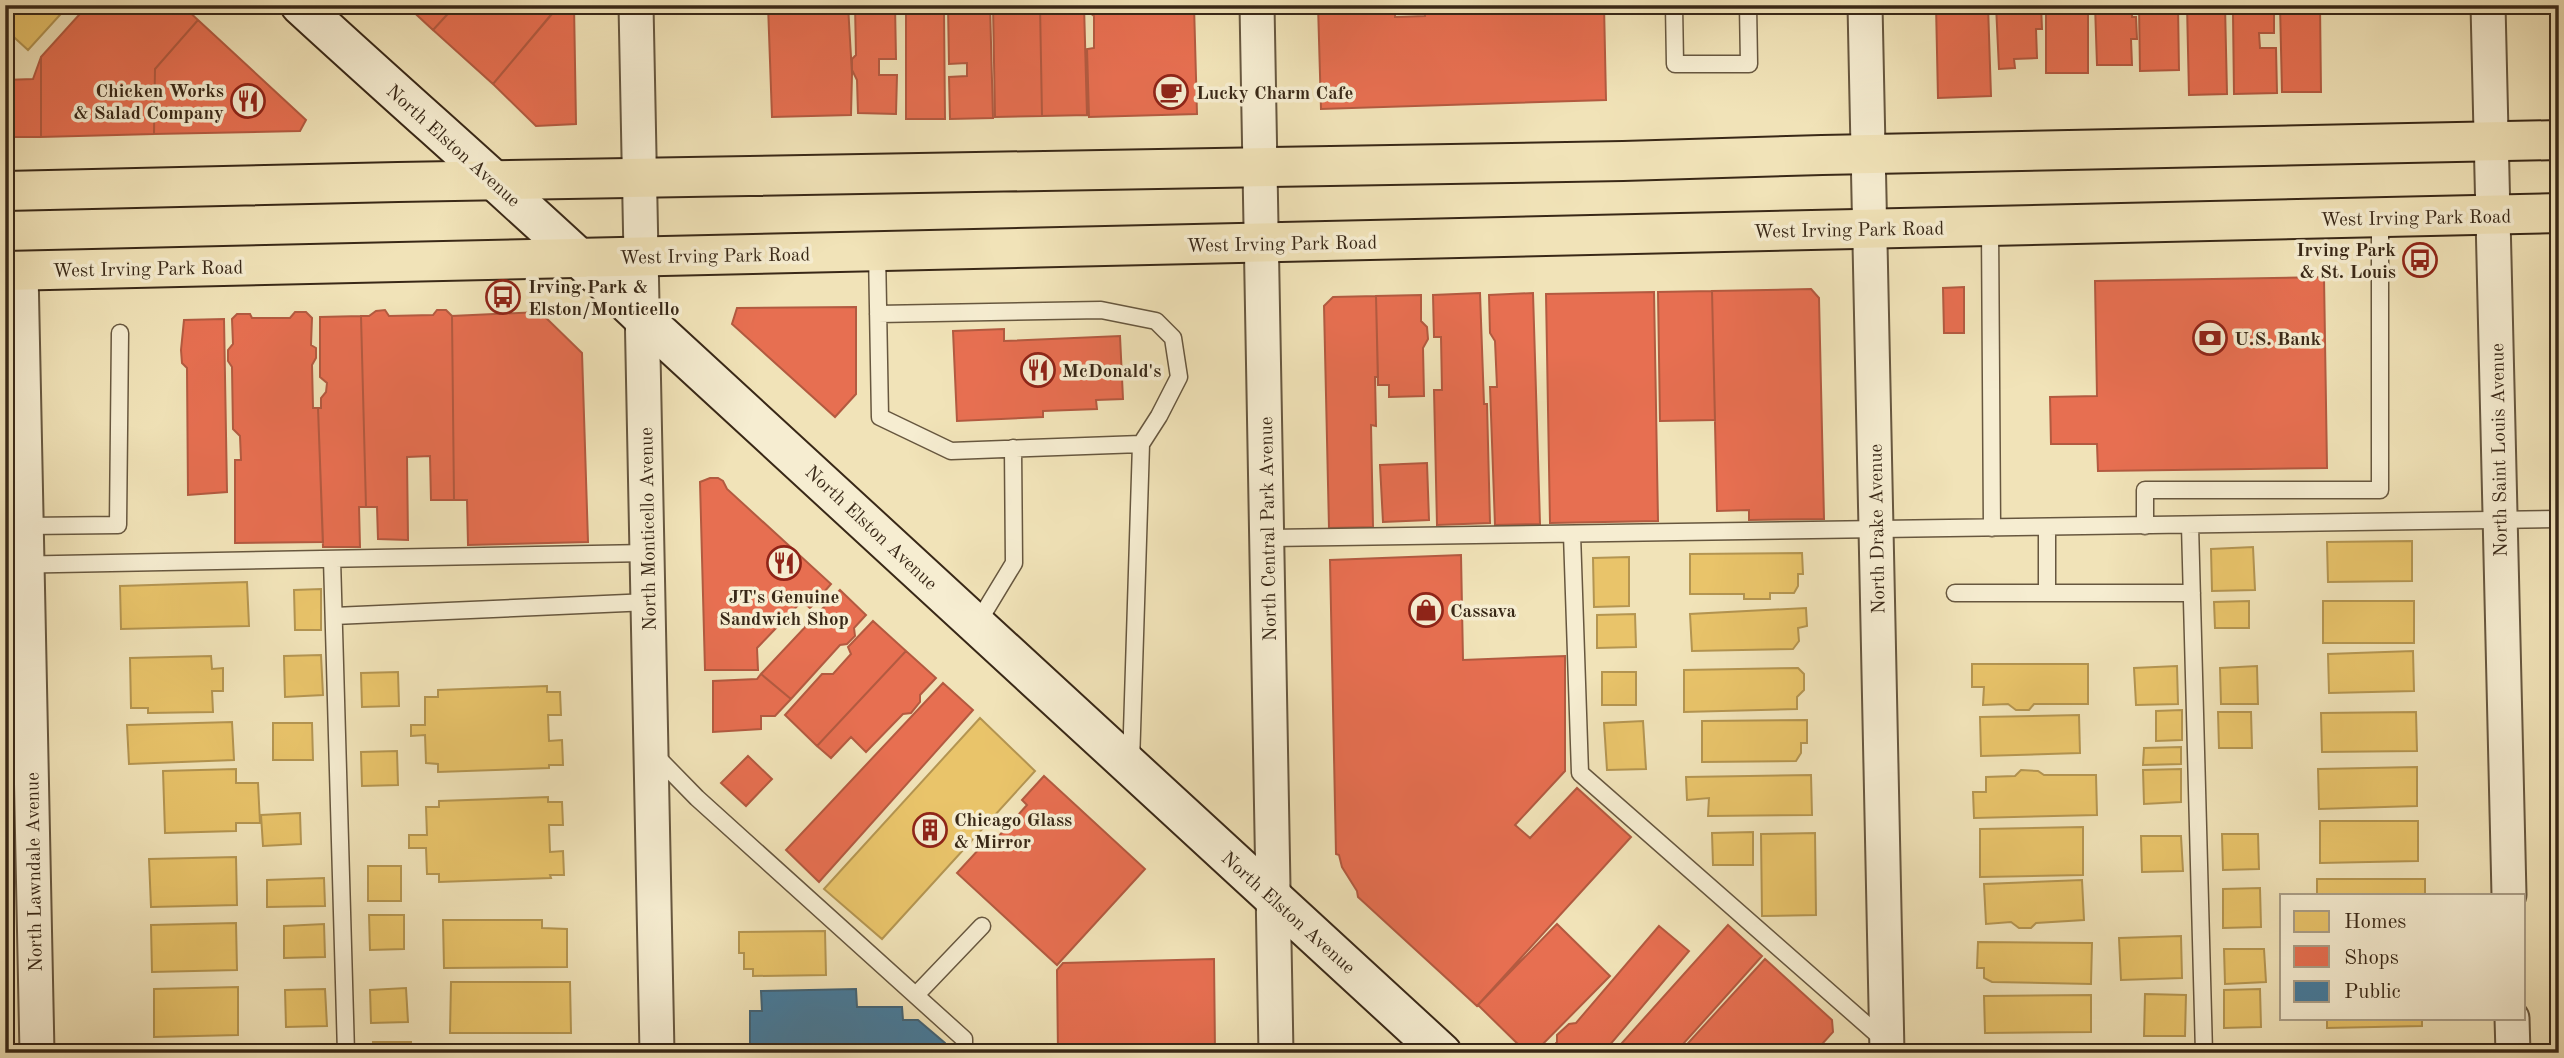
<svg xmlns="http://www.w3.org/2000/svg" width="2564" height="1058" font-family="'Old Standard TT',serif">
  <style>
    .homes { fill: #e9c46a; stroke: #b49551; stroke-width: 2 }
    .shops { fill: #e76f51; stroke: #b35a40; stroke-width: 2 }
    .public { fill: #457b9d; stroke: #416275; stroke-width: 2 }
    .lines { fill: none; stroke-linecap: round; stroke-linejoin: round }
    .service-casing { stroke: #67573f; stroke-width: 19 }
    .minor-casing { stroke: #67573f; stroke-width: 37 }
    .secondary-casing { stroke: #392817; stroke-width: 42 }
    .primary-casing { stroke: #392817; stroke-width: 42 }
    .service { stroke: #f6edd1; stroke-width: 16 }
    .minor { stroke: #f6edd1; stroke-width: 33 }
    .secondary { stroke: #f6edd1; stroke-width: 38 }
    .primary { stroke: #f1e3b8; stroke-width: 38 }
    .labels { text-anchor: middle; stroke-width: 7; stroke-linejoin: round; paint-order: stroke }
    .poi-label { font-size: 19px; font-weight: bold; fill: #392817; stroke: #f6edd1; text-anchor: start }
    .street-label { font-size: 19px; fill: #392817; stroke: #f6edd1 }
  </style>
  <rect width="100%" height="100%" fill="#f1e3b8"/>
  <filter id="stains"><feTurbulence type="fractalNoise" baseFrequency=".00286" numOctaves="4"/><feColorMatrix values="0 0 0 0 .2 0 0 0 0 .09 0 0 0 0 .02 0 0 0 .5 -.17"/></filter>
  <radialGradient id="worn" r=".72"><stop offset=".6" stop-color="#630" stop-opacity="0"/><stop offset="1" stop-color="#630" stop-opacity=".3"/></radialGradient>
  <path class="homes" d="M5,5h64l-41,45 -23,-21z
    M2412,541v40l-84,1 -1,-40z
    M2253,547l2,43 -43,1 -1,-42z
    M1802,553l1,21h-5v12l-4,7h-24v6h-26v-5h-54v-40z
    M1629,557v49l-35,1 -1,-49z
    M247,582l2,44 -128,3 -1,-43z
    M321,589v41h-26l-1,-40z
    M2249,601v27h-34l-1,-26z
    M2323,601h91v42h-91z
    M1806,608l1,18 -9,2 1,13 -6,8 -101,2 -2,-37z
    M1635,614l1,33 -39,1v-33z
    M2413,651l1,40 -85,2 -1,-39z
    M321,655l2,40 -38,2 -1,-41z
    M211,656l1,13 11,-1v23h-11l1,21 -65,1v-5h-17l-1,-50z
    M1972,664h116v40h-54l-5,6h-13l-8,-6 -25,1 1,-18h-12z
    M2177,666l1,38 -42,1 -2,-37z
    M2257,666l1,38h-37l-1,-36z
    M1798,668l6,6v16l-7,7v12l-113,3v-42z
    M398,672l1,34 -37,1 -1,-34z
    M1602,672h34v33h-34z
    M547,686v6h13l1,23h-13l1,26 13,-1 1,25h-14v3l-111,4v-8l-12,-1 -1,-28 -14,1v-11h14v-28h13v-7z
    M2182,710v30l-26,1v-30z
    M2218,712h33l1,36h-33z
    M2416,712l1,39 -95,1 -1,-39z
    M2079,715l1,38 -99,3 -1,-39z
    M980,718l55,53 -153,168 -58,-50z
    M1807,720v23h-6v10l-5,8 -94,1v-41z
    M1643,721l3,48 -39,1 -3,-47z
    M232,722l2,38 -105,4 -2,-39z
    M273,723h39l1,37h-40z
    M2181,747v17l-38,1 1,-17z
    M397,751l1,34 -36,1 -1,-34z
    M2417,767v39l-98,3 -1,-40z
    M236,769v14h22l2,40h-24v8l-71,2 -2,-62z
    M2181,769v33l-37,2 -1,-34z
    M2021,770l17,1 6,4h52l1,40 -123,3 -1,-26h13v-15l29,-1z
    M1811,775l1,40 -104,1 1,-18 -22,2 -1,-23z
    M548,797v5h14l1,23h-14l1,27 13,-1 1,24h-14l1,3 -112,4v-8h-12l-1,-26h-17v-13h18l-1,-28h13v-6z
    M300,813l1,31 -38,2 -2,-31z
    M2320,821h98v40l-98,2z
    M2083,827v48l-103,2v-48z
    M1753,832v33h-40l-1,-32z
    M1815,833l1,82 -54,1 -1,-82z
    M2222,834h36l1,35 -36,1z
    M2141,836h40l2,35 -41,1z
    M236,857l1,48 -86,2 -2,-48z
    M368,866h33v35h-33z
    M324,878l1,28 -58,1v-27z
    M2317,879h108v16h-108z
    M2082,880l2,40 -48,3 -5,5h-12l-8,-6 -25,2 -2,-40z
    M2260,888l1,39 -38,1v-39z
    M369,915h35v34l-34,1z
    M443,920h99v8l25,1v38l-123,1z
    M236,923l1,47 -85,2 -1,-47z
    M324,924l1,33 -41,1v-32z
    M825,931l1,44 -73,1v-7h-9v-16h-5v-21z
    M2181,936l1,42 -61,2 -2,-42z
    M1978,942l114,1 -1,41 -99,-2 -8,-4v-10h-7z
    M2224,949h40l2,33 -41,2z
    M451,982h119l1,51h-121z
    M238,987v48l-84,2v-48z
    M406,988l2,34 -37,1 -1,-33z
    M325,989l2,37 -41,1 -1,-37z
    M2260,989l1,38 -37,1v-38z
    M2145,994l41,1 -1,41h-41z
    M2091,995v37l-106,1 -1,-37z
    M2327,1018h95v8l-95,2z
    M373,1042h38v11h-38z
    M252,1045v6l11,-1v3h-108v-4z
    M2427,1045v8h-99v-6z
    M559,1049v4h-105v-2z"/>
  <path class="shops" d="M88,5h94l16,15 -43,49 -1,65 -113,3v-80z
    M406,5h50l-23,25z
    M456,5h86l10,9 -59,70 -60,-54z
    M559,5h15l2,119 -40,2 -43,-42z
    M768,5h80l4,69 -1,41 -79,2z
    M855,5h40l1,54h-17v16h18l-1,39 -38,-1 -1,-33 -5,-10v-11l4,-4z
    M948,5h42l3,113 -43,1 -1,-42 18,-1v-13l-18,1z
    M993,5h47l2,111 -47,1z
    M1040,5h44l3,110 -45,1z
    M1090,5h104l3,109 -108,3 -2,-68 7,-1v-32l-4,-3z
    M1318,5h77v12l30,-1 -1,-11h180l2,95 -285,9z
    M1936,5h52l3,91 -53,2z
    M1996,5h45l1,24h-6l1,29 -23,1 1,9 -16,1z
    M2046,5h42v68h-42z
    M2095,5h37v12h4l1,22h-6l1,26h-35z
    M2139,5h39l1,65 -39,1z
    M2187,5h38l2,89 -38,1z
    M2239,5h35v28h-15l1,15h16l1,45 -43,1 -1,-81h7z
    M2280,5h40l1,87h-39z
    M2556,5h3v77l-2,-2z
    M906,13h38l1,106h-39z
    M198,20l108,100 -6,11 -146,3 1,-65z
    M41,57v80h-36v-57l28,-1z
    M2324,277l3,191 -229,3 -1,-27h-46l-1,-47 47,-1 -2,-115z
    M1964,287v46h-20l-1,-45z
    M1811,289l8,9 5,221 -75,1v-10l-32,1 -5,-220z
    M1712,291l3,129 -55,1 -2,-129z
    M1654,292l4,229 -108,2 -4,-229z
    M1480,293l4,111h3l3,119 -53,2 -3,-135h8l-1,-53h-7l-1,-42z
    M1533,293l7,231 -45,1 -5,-138h7l-2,-46 -5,-8 -1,-38z
    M1421,295v26l6,6 1,12 -5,9 1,48 -35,1v-12h-11l-2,-89z
    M1376,296l2,81h-3l1,49 -5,-1 2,102 -44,1 -5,-222 9,-9z
    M856,307v87l-21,23 -103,-93 5,-16z
    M385,310l4,6 44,-1 4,-5h9l6,6 2,184h-23l-1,-44 -23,1 1,83 -30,-1 -1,-32h-11l-5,-191h8l7,-5z
    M295,312h11l6,6 -1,27 5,3v10l-4,7 1,43h5l5,134 -88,1v-83h6l-1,-24 -7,-7 -1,-62 -4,-6v-11l5,-6 -1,-25 5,-5h13l2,4h38z
    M540,312l42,41 6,189 -120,3 -1,-45h-13l-2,-184z
    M361,316l5,191h-7l1,40h-37l-5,-139h3v-10l5,-6 1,-9 -7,-6v-60z
    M224,319l3,173 -39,3 -1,-127 -5,-5 -1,-13 3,-30z
    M1004,329v12l116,-5 3,63 -27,1 1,9 -54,2v6l-86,4 -4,-90z
    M1427,463l2,57 -46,2 -3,-57z
    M710,478h8l5,3 4,8 104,95 -21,24 -8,-7 -45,47 1,22h-53l-5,-188z
    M1461,555l2,105 102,-4v115l-50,54 15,13 47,-50 54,49 -154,169 -119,-109 -1,-6 -15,-24 -3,-12 -3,-1 -6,-294z
    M840,590l26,25 -12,13 1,8 -8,8 -7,1 -49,54 -30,-25z
    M873,621l33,30 -89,95 -32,-31 37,-41h11l18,-20 -3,-7z
    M906,651l30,27 -16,17v7l-9,11 -8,1 -37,38 -15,-15 -20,21 -14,-12z
    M761,674l30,25 -16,17h-14v13l-48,3v-51l44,-2z
    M943,683l30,27 -154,172 -33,-32z
    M748,756l24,23 -26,27 -25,-23z
    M1044,776l101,93 -88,96 -100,-92 34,-37 7,1 29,-32 -5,-5z
    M1557,924l53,52 -76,77h-7l-49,-48z
    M1728,925l34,31 -87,97h-62z
    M1659,926l30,25 -86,102h-55l9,-11v-7l12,-11 7,-1z
    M1214,959l1,94h-157l-1,-83 6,-7z
    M1765,959l67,61 1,12 -19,21h-135z"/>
  <path class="public" d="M856,989l1,18h45l1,13h15l27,23v10h-195v-42h12l-1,-20z"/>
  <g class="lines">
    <g class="service-casing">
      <path id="service" d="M1674,5l1,59h74l-1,-59
        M1990,226l2,302
        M877,251l3,166 71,34 190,-7 -10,319
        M878,314l223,-4 55,11 17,17 6,39 -20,39 -18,28
        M2190,525l14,528
        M26,526l92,-1 2,-192
        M2145,526v-36h235v-272
        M1572,534l8,239 305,268
        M1267,538l1292,-19
        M332,559l14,494
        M5,565l643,-12
        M1955,593h92v-66
        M2047,593h145
        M334,616l315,-14
        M977,624l37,-61 -1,-115
        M653,753l44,45 267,241v14
        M916,995l66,-69"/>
    </g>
    <g class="minor-casing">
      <path id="minor" d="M636,5l21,1048
        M1257,5l19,1048
        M1865,5l22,1048
        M2488,5l21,890
        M21,270l16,783
        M2512,1018l1,35"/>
    </g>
    <g class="secondary-casing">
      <path id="secondary" d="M300,5c114,105 231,206 343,313l799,735"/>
    </g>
    <g class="primary-casing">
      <path id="primary" d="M5,191l393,-9 1225,-21 199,-6 737,-15
        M5,271l2554,-58"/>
    </g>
    <use href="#service" class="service"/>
    <use href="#minor" class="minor"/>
    <use href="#secondary" class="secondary"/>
    <use href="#primary" class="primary"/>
  </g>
  <defs>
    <g id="cafe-ring" transform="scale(1.75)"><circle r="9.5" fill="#f6edd1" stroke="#8f2418" stroke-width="1.5"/><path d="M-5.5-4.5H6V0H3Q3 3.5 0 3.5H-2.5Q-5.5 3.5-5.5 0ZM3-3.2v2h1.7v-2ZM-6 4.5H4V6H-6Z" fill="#8f2418"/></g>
    <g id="restaurant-ring" transform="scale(1.75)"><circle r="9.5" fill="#f6edd1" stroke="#8f2418" stroke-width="1.5"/><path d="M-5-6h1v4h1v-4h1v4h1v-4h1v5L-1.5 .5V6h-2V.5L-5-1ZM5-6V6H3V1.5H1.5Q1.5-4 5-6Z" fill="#8f2418"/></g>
    <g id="bus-ring" transform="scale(1.75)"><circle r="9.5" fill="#f6edd1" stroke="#8f2418" stroke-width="1.5"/><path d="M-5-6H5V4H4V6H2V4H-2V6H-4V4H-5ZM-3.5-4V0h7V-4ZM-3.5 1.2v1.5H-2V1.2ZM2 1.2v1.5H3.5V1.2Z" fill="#8f2418"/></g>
    <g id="bank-ring" transform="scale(1.75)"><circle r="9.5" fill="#f6edd1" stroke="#8f2418" stroke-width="1.5"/><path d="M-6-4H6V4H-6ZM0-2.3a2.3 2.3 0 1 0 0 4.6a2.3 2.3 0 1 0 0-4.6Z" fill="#8f2418"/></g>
    <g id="shop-ring" transform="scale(1.75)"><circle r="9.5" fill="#f6edd1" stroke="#8f2418" stroke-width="1.5"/><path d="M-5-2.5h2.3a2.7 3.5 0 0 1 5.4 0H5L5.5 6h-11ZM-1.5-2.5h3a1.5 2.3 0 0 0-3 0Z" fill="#8f2418"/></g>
    <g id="building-ring" transform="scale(1.75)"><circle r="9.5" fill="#f6edd1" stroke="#8f2418" stroke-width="1.5"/><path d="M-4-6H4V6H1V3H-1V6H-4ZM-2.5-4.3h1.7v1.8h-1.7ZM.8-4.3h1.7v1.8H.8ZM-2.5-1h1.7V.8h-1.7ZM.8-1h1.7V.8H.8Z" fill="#8f2418"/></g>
  </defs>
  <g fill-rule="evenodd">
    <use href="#cafe-ring" x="1171" y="92"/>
    <use href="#restaurant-ring" x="248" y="101"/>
    <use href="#bus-ring" x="2420" y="260"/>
    <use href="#bus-ring" x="503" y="297"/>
    <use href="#bank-ring" x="2210" y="338"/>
    <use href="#restaurant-ring" x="1038" y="370"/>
    <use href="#restaurant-ring" x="784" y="563"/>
    <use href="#shop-ring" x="1426" y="610"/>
    <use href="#building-ring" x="930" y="830"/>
  </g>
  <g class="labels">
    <g class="poi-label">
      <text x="224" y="97" text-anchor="end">Chicken Works<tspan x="224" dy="22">&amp; Salad Company</tspan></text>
      <text x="1196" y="99">Lucky Charm Cafe</text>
      <text x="2396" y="256" text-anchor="end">Irving Park<tspan x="2396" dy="22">&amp; St. Louis</tspan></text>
      <text x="528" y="293">Irving Park &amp;<tspan x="528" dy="22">Elston/Monticello</tspan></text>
      <text x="2234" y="345">U.S. Bank</text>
      <text x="1062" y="377">McDonald's</text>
      <text x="784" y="603" text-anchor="middle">JT's Genuine<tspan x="784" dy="22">Sandwich Shop</tspan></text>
      <text x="1450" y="617">Cassava</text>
      <text x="954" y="826">Chicago Glass<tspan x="954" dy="22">&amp; Mirror</tspan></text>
    </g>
    <g class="street-label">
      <text transform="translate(454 145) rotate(42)" y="7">North Elston Avenue</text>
      <text transform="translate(2416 217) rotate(-1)" y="7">West Irving Park Road</text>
      <text transform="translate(1849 229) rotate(-1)" y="7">West Irving Park Road</text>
      <text transform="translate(1282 243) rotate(-1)" y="7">West Irving Park Road</text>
      <text transform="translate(715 255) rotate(-1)" y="7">West Irving Park Road</text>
      <text transform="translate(148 268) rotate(-1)" y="7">West Irving Park Road</text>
      <text transform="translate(2498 450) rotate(-91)" y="7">North Saint Louis Avenue</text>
      <text transform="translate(872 527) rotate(43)" y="7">North Elston Avenue</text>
      <text transform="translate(647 529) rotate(-91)" y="7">North Monticello Avenue</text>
      <text transform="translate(1267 529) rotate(-91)" y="7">North Central Park Avenue</text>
      <text transform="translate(1876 529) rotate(-91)" y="7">North Drake Avenue</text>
      <text transform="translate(33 872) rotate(-91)" y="7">North Lawndale Avenue</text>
      <text transform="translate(1289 912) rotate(42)" y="7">North Elston Avenue</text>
    </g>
  </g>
  <rect width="2564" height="1058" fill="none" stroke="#f1e3b8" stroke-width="28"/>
  <rect x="7" y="7" width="2550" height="1044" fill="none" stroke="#392817" stroke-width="3.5"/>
  <rect x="14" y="14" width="2536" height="1030" fill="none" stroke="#392817" stroke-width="2"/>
  <rect x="2280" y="894" width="245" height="126" fill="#f6edd1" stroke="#aa9e87" stroke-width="2"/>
  <rect x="2294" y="911" width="35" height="21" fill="#e9c46a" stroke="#aa9e87" stroke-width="2"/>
  <text x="2344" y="928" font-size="21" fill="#392817">Homes</text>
  <rect x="2294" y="946" width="35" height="21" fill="#e76f51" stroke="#aa9e87" stroke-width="2"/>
  <text x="2344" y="964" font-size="21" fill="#392817">Shops</text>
  <rect x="2294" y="981" width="35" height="21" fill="#457b9d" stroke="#aa9e87" stroke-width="2"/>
  <text x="2344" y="998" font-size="21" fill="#392817">Public</text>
  <rect width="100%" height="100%" filter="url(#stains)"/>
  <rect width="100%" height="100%" fill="url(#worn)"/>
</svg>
